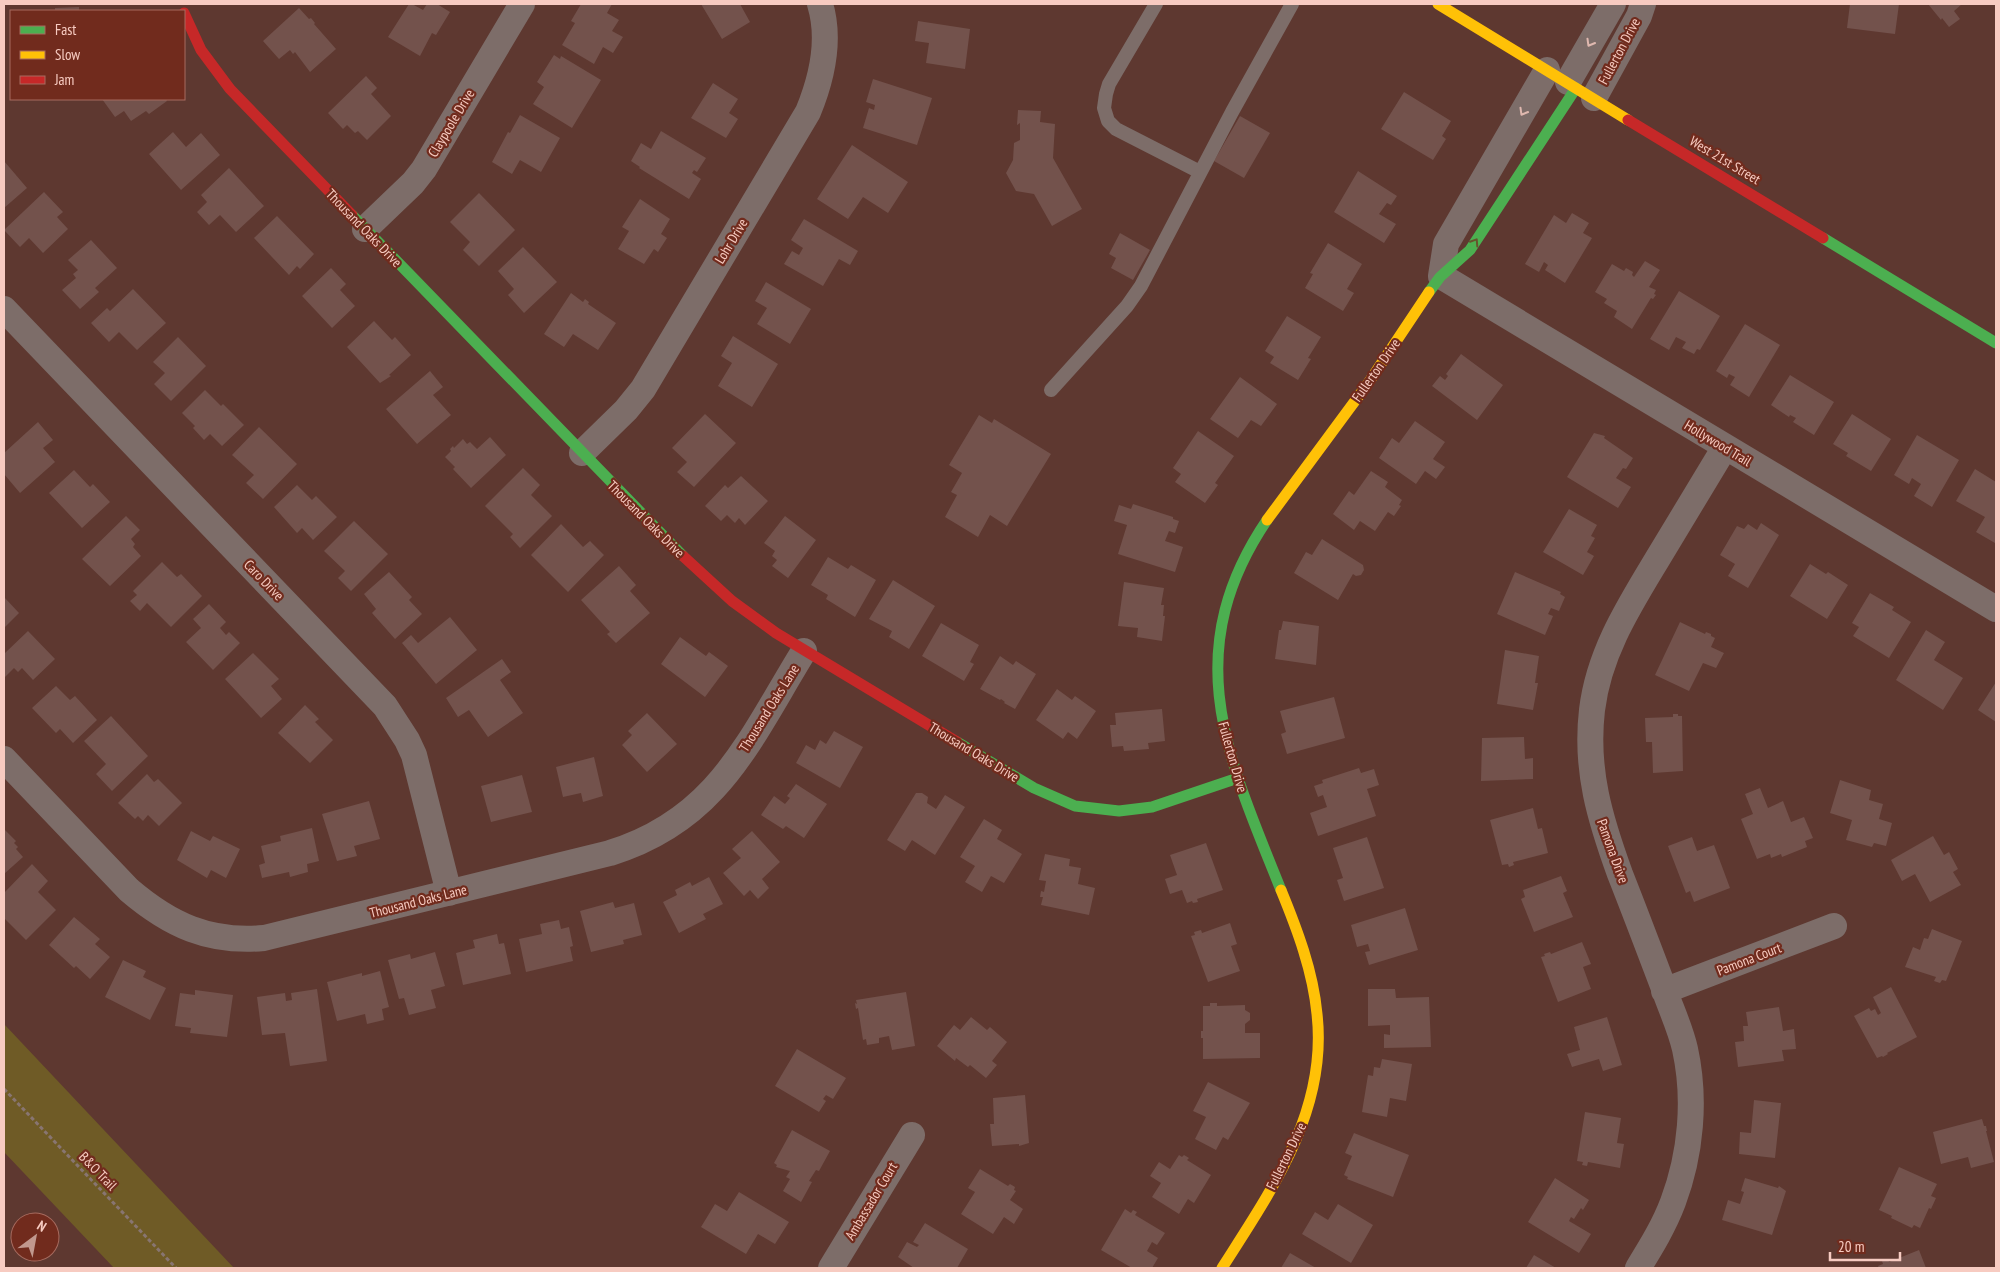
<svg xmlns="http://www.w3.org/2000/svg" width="2000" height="1272" font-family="'PT Sans Narrow',sans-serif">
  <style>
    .green { fill: #6f5b26 }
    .building { fill: #73524c }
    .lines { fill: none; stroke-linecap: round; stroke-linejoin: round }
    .path { stroke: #887571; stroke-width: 3; stroke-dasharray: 4 2.5; stroke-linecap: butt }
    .lane { stroke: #7d6d69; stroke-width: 14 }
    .street { stroke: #7d6d69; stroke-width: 26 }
    .fast { stroke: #4caf50; stroke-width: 11 }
    .slow { stroke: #ffc107; stroke-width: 11 }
    .jam { stroke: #c62828; stroke-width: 11 }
    .oneway { stroke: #dfb8af }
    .oneway2 { stroke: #66532c }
    .labels { text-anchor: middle; stroke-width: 4.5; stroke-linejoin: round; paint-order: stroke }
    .street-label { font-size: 14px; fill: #f7cbc1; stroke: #712b1d }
  </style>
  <rect width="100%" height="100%" fill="#5e3830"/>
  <path class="green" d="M4,1024l230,244h-120l-110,-116z"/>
  <path class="building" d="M409,4h3l11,6 4,-6h10l13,8 -14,23 -4,-2 -12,23 -32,-19z
    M581,4h31l-5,9 12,7 -7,11 11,6 -10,16 -10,-6 -9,17 -32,-19 13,-22 -4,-2z
    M701,4h39l10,18 -28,17z
    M1850,4h49l-4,30 -48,-6z
    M1928,4h34l-8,7 6,8 -11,8 -7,-9 -1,2z
    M79,7v4h-24v-3z
    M299,8l10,11 2,-1 4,5 -1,1 22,25 -26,23 -15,-20 -2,2 -3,-4 -11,9 -16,-18z
    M918,21l52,8 -5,40 -39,-6 3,-20 -14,-2z
    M554,55l6,4 1,-3 40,24 -29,48 -39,-24 11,-17 -7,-5z
    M366,76l11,12 -6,6 20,22 -24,24 -9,-9 -3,2 -8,-8 -4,4 -15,-16z
    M873,79l59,19 -15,47 -54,-17 6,-20 5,2 1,-5 -9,-3z
    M713,83l25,16 -9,14 9,6 -12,19 -35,-20z
    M1404,92l47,29 -9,15 4,3 -13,21 -52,-31z
    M102,99h64l1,2 -18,13 -3,-3 -15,10 -7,-10 -9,6z
    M1018,110l23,1 -1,11 15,2 -2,34 29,51 -30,17 -18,-32 -18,-3 -10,-18 7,-13 1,-17 6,-3v-17l-3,2z
    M520,115l40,23 -19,34 -21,-12 -8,14 -20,-12 16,-30 2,1z
    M1240,116l30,17 -26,45 -30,-17z
    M661,131l45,27 -9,14 -3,-2 -2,3 9,6 -12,20 -50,-31 1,-1 -9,-6 10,-18 10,6z
    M173,132l13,15 15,-14 19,22 -39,35 -32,-36z
    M852,145l56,37 -20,31 -25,-16 -15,22 -31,-20z
    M4,161l23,27 -23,20z
    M229,168l35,38 -28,26 -16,-17 -11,10 -12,-13 10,-10 -6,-7z
    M1358,171l39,25 -6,9 -4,-2 -8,11 17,10 -12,19 -50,-31z
    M44,192l19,20 -6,5 11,12 -25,24 -14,-15 -9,9 -16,-17z
    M479,193l36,37 -36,36 -16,-16 7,-8 -20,-20z
    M640,199l30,20 -9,15 6,4 -9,14 -4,-3 -10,15 -26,-15 11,-18 -7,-4z
    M1572,213l17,10 -6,10 9,5 -27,45 -20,-13 3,-5 -4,-3 -5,10 -14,-8 29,-49 12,8z
    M277,216l37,38 -14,15 -3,-3 -8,9 -35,-37z
    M804,219l54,32 -8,14 -11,-6 -16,27 -39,-22 8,-13 7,4 4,-7 -12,-8z
    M1120,233l30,17 -17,30 -22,-12 5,-10 -7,-4z
    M91,240l26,28 -22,20 4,4 -19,17 -18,-19 14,-12 -3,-4 5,-4 -10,-10z
    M1328,243l34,21 -15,25 7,4 -11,18 -38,-23 8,-14 -3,-1z
    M523,247l34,35 -33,31 -16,-18 6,-6 -16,-18z
    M1645,261l15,9 -11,17 7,3 -2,4 2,1 -3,4 -2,-1 -19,31 -18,-12 3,-6 -13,-8 3,-4 -12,-7 17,-28 12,7 2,-3 7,4 -1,3 2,2z
    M331,268l15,16 -6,6 15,16 -23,22 -30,-32z
    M766,282l45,27 -21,35 -33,-20 10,-16 -12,-7z
    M133,289l33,34 -29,27 -18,-18 -10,10 -18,-19 16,-15 3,3z
    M1679,291l41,25 -20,34 -3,-1 -3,5 -12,-6 4,-6 -10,-5 -7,13 -19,-11z
    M571,293l12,9 2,-3 4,3 -1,2 28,19 -18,27 -25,-16 -9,13 -20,-13z
    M1287,316l34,21 -13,21 3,1 -13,21 -28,-17 4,-6 -9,-6z
    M374,321l18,19 3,-3 16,18 -22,20 2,1 -11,7 -33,-36z
    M1745,324l35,21 -31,52 -19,-12 5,-8 -6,-3 -2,4 -11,-7z
    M733,336l45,28 -26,43 -34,-21 14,-23 -11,-7z
    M178,337l28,29 -35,35 -17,-17 11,-11 -12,-11z
    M1461,354l42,31 -26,35 -45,-34 8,-10 5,4 3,-4 -2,-2z
    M430,371l13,16 -10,8 18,20 -34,29 -31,-35z
    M1790,375l44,27 -20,33 -21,-13 3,-4 -6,-3 -1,2 -18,-12z
    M1240,377l37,27 -16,22 -10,-6 -13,18 -28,-19z
    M205,390l16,16 2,-2 21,21 -22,21 -12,-12 -6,6 -11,-12 2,-2 -13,-13z
    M705,414l31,29 -42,44 -17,-15 10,-10 -15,-14z
    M1852,414l39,25 -20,32 -25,-15 2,-3 -15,-9z
    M979,415l13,8 2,-4 57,35 -44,72 -17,-11 -12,22 -33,-20 12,-22 -6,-3 11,-19 -13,-8z
    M1415,421l30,21 -12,17 12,8 -9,12 -11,-8 -9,13 -37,-26 13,-20 7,5z
    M38,422l15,18 -10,8 12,14 -35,31 -16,-19v-21z
    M259,427l38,37 -34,35 -17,-16 8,-8 -22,-20z
    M1198,431l36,25 -19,27 3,2 -13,18 -30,-21 6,-8 -8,-6z
    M1594,433l11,3 -1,2 29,20 -7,11 -3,-1 -7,10 15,9 -13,21 -51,-31z
    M1917,435l42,25 -27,47 -18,-11 7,-12 -9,-6 -3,6 -15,-9z
    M490,437l16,18 -35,33 -18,-19 2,-2 -10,-10 6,-6 -1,-2 3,-3 1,2 9,-9 4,5 3,-2 7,7z
    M523,468l17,17 -9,10 21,21 -32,32 -10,-11 3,-3 -28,-28z
    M1975,469l21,13v59l-1,2 -19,-11 9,-15 -29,-16z
    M74,470l16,17 3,-3 17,18 -28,26 -33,-35z
    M1371,471l17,11 -3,5 17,13 -3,5 2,1 -7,10 -6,-4 -13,19 -15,-10 -6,9 -21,-16 16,-23 5,4z
    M741,476l27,25 -23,24 -6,-7 -4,5 -8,-8 -6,6 -16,-15 20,-21 3,3z
    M297,485l15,15 4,-4 21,21 -24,23 -11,-12 -5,5 -23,-26z
    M1133,504l40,13v2l6,2 -4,12 -6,-2 -4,10 18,6 -8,25 -57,-18 9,-29 -13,-4 5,-16 12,4z
    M1569,509l28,16 -6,11 4,2 -8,14 7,4 -11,19 -40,-23z
    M126,516l14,14 -9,9 4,5 -2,3 8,9 -31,30 -28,-27z
    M785,516l31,24 -28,38 -16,-12 5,-6 -5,-4 3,-5 -11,-8z
    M354,521l34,33 -37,37 -13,-13 7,-7 -21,-20z
    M1761,523l18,12 -31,53 -20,-12 7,-12 -15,-9 17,-29 7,3 4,-5 9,6z
    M561,524l22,23 7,-6 14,14 -36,37 -37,-37z
    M1322,539l41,26 1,5 -3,5 -5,1 -3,-2 -15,26 -44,-27 12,-21 6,3z
    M828,557l20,12 3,-4 25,15 -21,37 -29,-18 2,-4 -17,-10z
    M162,562l15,15 4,-3 21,22 -31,31 -24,-24 -7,8 -10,-10 7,-6 -4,-4z
    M1810,564l16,10 2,-2 20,13 -21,34 -37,-23z
    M619,566l17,19 -6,6 20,22 -34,30 -9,-9 3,-2 -29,-32z
    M389,572l23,25 -3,3 13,14 -27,25 -23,-26 4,-4 -12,-15z
    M1515,572l46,20 -1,2 5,3 -6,14 -8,-3 -3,6 5,2 -8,19 -48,-21z
    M893,580l42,26 -26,43 -20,-12 3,-6 -23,-12z
    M1124,582l40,6 -3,17h3l-1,11h2l-3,25 -25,-4 1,-9 -20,-2z
    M1870,593l24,14 -2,3 19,12 -22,36 -36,-22 6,-9 -7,-4z
    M4,597l15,16 -15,15z
    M209,604l17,18 -6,6 6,7 3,-3 11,11 -27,27 -27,-28 15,-14 -8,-9z
    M450,617l27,33 -41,34 -34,-41 9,-8 7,8z
    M1283,621l36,5 -3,39 -41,-6 4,-29h2z
    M1680,622l25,12 1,-2 5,2v2l4,2 -4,9 13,6 -8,15 -13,-5 -14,28 -34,-16z
    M941,623l38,22 -9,17 4,2 -10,17 -42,-25z
    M1926,630l19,12 -11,18 29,18 -20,32 -47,-30z
    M28,631l27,28 -22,21 -11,-12 -4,4 -4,-4 -10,10v-27l1,2z
    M680,637l26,19 3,-4 19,14 -23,31 -44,-33z
    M1505,650l34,6 -4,27h3l-5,27 -36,-6z
    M253,653l26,26 -8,7 11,13 -21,19 -36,-39z
    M1000,656l13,9 3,-4 20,13 -21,35 -11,-6 1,-1 -4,-3 -1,1 -20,-11z
    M502,659l9,13 -11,8 23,33 -35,24 -19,-27 -11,7 -12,-19z
    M1996,682v40l-18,-12z
    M56,686l14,14 5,-4 22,24 -24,23 -13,-14 -4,4 -24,-25z
    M1057,689l15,11 3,-4 21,15 -19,28 -9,-7 -5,7 -27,-19z
    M1334,697l11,41 -58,16 -6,-20 5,-2 -6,-21z
    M305,705l14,14 -4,3 18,18 -23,23 -32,-30z
    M1162,709l3,32 -17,2 1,6 -25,2 -1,-5 -11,1 -2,-22h6l-1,-12z
    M647,713l30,31 -30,28 -25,-27 10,-10 -4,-4z
    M1673,714h5v2h4l1,55 -30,2 -1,-31h-6l-1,-24 28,-1z
    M111,716l37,40 -36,35 -16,-17 10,-10 -22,-23z
    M834,731l29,16 -23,41 -44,-25 10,-18 9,5 5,-10 6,4z
    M1524,737l1,22 8,-1v21l-52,2 1,-43z
    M594,757l9,39 -20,6 -2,-9 -18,4 -7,-30z
    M1359,768l2,5 13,-4 5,16 -12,4 9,27 -58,20 -8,-23 17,-6 -4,-12 -5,2 -4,-11 9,-3 -1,-3z
    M147,774l7,8 4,-3 24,24 -23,23 -11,-11 -5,6 -5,-5 -3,3 -17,-16z
    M522,775l10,37 -41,10 -10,-36z
    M1840,780l31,10 -2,10 14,4 -4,15 13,4 -6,23 -12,-3 -2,4 -26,-7 6,-20 -22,-7z
    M796,784l31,20 -23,34 -18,-12 -3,3 -22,-14 13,-19 11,8 5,-6 -3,-2z
    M1760,788l8,20 15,-7 8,21 13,-5 9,21 -8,3 2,6 -25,10 -1,-3 -10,4 -1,-4 -13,5 -16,-40 12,-5 -8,-20z
    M916,793h6l6,4 -1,6 9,6 9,-14 20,12 -30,48 -23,-15 -7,11 -18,-11z
    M369,801l11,38 -26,7 3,10 -20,5 -15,-47z
    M1533,808l5,21 4,-1 6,25 -35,9 1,3 -5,2 -1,-3 -6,1 -12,-45z
    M984,819l18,11 -5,9 25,15 -18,29 -13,-7 -9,16 -17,-10 10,-16 -15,-9z
    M312,828l7,33 -12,3 1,8 -18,5 -1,-5 -27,6 -3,-13 6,-2 -4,-17 20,-5 -1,-5z
    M4,830h1l11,11 -2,2 4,4 -2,2 7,8 -19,17z
    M191,831l19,10 3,-5 27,13 -14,29 -15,-8 -4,8 -30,-18z
    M752,831l28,31 -18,17 7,9 -11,11 -8,-9 -6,6 -21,-23 18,-15 -9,-9z
    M1933,836l11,19 5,-3 9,17 -5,3 8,13 -31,17 -15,-28 -13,7 -11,-21z
    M1367,837l17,51 -40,13 -7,-21 6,-2 -10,-30z
    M1692,837l5,14 17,-6 16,43 -36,14 -4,-11 -4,2 -18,-47z
    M1206,843l17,47 -26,9 1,3 -5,1 -1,-2 -5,2 -5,-13 -12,4 -5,-15 12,-4 -7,-20z
    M1045,854l25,5 -1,7 12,2 -3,16 17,4 -6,27 -48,-10 2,-8h-3l1,-6 3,1 2,-11 -7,-1z
    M32,864l16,17 -10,11 18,18 -30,30 -22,-22v-25z
    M1561,876l6,15 -4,2 10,24 -39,15 -13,-33 4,-2 -2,-7z
    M709,877l14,27 -20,10 3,5 -27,14 -16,-31 14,-7 -2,-5 15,-8 2,4z
    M613,902l2,6 19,-5 8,32 -19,5 1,4 -33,8 -11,-41z
    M1405,908l13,42 -49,15 -4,-13 5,-1 -2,-7 -11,3 -6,-22z
    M74,917l26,22 -5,5 15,13 -20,22 -14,-13 -2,2 -25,-23z
    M559,920l2,9 8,-2 4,19 -3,1 3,14 -47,11 -7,-33 23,-5 -2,-10z
    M1230,923l7,21 -6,2 9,25 -32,11 -17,-46 4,-1 -1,-3 7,-2 1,3z
    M1932,929l30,12 -16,40 -4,-1 -2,3 -6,-2 2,-4 -31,-10 8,-20 7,3 4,-12 4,1z
    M497,934l2,10 5,-1 7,31 -48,11 -7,-32 19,-5 -2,-8z
    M1582,942l9,22 -8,3 8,22 -33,13 -17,-45 4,-1 -1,-2 6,-2 1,2z
    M435,952l10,34 -14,4 5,18 -27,7 -5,-17 -5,1 -11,-39 22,-6 1,5z
    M123,960l23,11 -3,6 23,11 -16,32 -45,-23z
    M380,971l9,36 -7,2 2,11 -17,4 -2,-10 -28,7 -10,-39 35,-9v3z
    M1891,987l26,50 -30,16 1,1 -5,3 -1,-1 -5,2 -23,-42 15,-8 2,3 4,-2 3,6 3,-2 -8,-16z
    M317,989l10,72 -37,5 -5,-33 -23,2 -5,-38 28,-4 1,8 6,-1 -1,-7z
    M1368,989h27l1,9 33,-1 2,50 -47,1v-14l6,1v-10l-22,1z
    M195,990l38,5 -6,42 -37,-4 1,-5 -16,-2 5,-33 15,2z
    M906,992l9,54 -23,4 -3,-14 -10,2v5l-12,2 -1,-6 -3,1 -5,-32 -2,1 -1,-6 2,1 -1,-4z
    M1210,1003h7v3l28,-1v5l5,3v7l-5,4v9h15v25l-57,1v-21h-2v-7h2v-25h7z
    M1779,1007l4,24 11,-2 2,20 -14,1 2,11 -46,6 -3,-25 9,-1 -1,-15h5l-2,-14z
    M971,1017l16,13 3,-3 17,15 -15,19 5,4 -11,13 -16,-13 -2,2 -12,-9 -1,3 -18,-15 17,-21 6,5z
    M1607,1017l15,48 -19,6 -4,-12 -27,8 -5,-13 13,-4 -6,-23z
    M797,1049l49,29 -13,21 -7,-4 -3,4 3,2 -7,11 -44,-26z
    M1382,1059l30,5 -6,37 -16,-3 -3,19 -25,-5 6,-37 5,1 1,-9 6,1z
    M1208,1082l42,21 -22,37 -5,-3 -7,13 -21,-11 11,-22 -13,-6z
    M1025,1095l4,48 -10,3v-2l-27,2 -2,-22h4l-1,-26z
    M1754,1100l27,3 -6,55 -36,-4 1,-22 11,1z
    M1585,1112l36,6 -4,25 7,1 -4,24 -32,-6 -1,4 -5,-1 1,-3 -6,-1z
    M1982,1119l2,7h2l1,5h-1l8,31 -23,6 -3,-11 -27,7 -8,-32z
    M792,1130l38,21 -11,20 -3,-1 -7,11 3,1 -11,20 -18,-11 7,-12 -4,-2 4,-6 -14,-4 1,-2 -3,-2z
    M1354,1133l55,22 -16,42 -46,-18 1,-2 -4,-2 8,-19 -7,-3z
    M1179,1155l3,2 2,-2 5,3 -2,2 24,15 -17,28 -6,-4 -9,15 -27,-17 9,-14 -11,-7 9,-14 11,7z
    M1899,1167l38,17 -6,12 5,2 -5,11 -2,-1 -9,20 -6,-3 -2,3 -21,-10 1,-2 -13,-6z
    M980,1169l28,17 2,-2 5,3 -1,3 2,1 -6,9 13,9 -9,15 -10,-7 -11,17 -32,-20 14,-22 -7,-4z
    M1555,1178l34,22 -6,10 -2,-2 -7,11 -3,-2 -2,4 22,13 -12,19 -51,-31z
    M1745,1178l33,10 1,-2 7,5 -14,44 -50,-15 6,-20 12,4 4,-12 -3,-1z
    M739,1192l50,30 -14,22 -17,-10 -12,20 -45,-27 14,-23 12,7z
    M1338,1204l35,21 -22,38 -49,-29 13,-22 13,8z
    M1125,1209l6,4 2,-3 4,2 -2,3 30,18 -8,12 -5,-3 -5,9 11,7 -6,10h-20l-31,-18z
    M925,1223l43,26 -11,19h-43l-16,-11 9,-15 10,5 2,-2 -6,-3z
    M1919,1250l7,18h-47l-1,-2 5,-2 -1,-3 6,-2 1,3z
    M1290,1253l26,15h-35z
    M1534,1255l22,13h-30z"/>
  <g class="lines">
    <path class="path" d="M4,1089l172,179"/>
    <path class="lane" d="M1156,4l-47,80 -3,10 -2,14 4,13 8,8 84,43
      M1051,390l76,-84 14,-20 91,-174 60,-108"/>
    <path class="street" d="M1547,70l-101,174 -5,32 555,333
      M1568,82l45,-78
      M1594,98l45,-82 4,-12
      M365,229l48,-46 11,-14 98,-165
      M4,309l381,397 22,34 7,15 35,138
      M582,453l44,-43 17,-21 165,-277c14,-34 23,-72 12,-108
      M4,759l125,131c41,35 80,53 135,48l346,-85c108,-33 139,-113 194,-202
      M1664,991l170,-65
      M831,1268l81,-133
      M1638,1268c13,-21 26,-42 35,-66 18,-48 23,-103 12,-153 -5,-22 -15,-42 -22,-63 -14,-37 -28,-74 -43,-112 -20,-55 -35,-104 -28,-164 7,-59 39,-107 69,-157 21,-35 43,-71 64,-106"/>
    <path class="fast" d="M352,215l331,341
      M1823,238l173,105
      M1429,292l11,-15 30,-27 106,-162
      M1267,520c-90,133 -39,238 14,370
      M957,742l77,46 41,18 44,5 33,-4 86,-29"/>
    <path class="slow" d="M1438,4l190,116
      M1267,520l102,-138 60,-90
      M1222,1268c49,-77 106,-157 95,-254 -4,-43 -20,-85 -36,-124"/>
    <path class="jam" d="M184,13l17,37 29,39 122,126
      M1628,120l195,118
      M683,556l49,45 44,32 181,109"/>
  </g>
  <defs><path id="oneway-chevron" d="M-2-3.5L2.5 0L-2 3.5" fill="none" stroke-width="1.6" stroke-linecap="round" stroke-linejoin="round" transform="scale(1.25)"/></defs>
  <g class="oneway">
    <use href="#oneway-chevron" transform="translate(1590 43) rotate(120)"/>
    <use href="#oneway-chevron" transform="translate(1523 112) rotate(120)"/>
  </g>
  <use class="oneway2" href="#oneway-chevron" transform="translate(1475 242) rotate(-57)"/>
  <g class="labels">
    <g class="street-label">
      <text transform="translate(1619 51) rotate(-62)" y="5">Fullerton Drive</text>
      <text transform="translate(451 123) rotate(-59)" y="5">Claypoole Drive</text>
      <text transform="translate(1725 160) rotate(31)" y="5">West 21st Street</text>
      <text transform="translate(364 228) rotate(46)" y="5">Thousand Oaks Drive</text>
      <text transform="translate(731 241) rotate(-59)" y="5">Lohr Drive</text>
      <text transform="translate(1376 370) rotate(-55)" y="5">Fullerton Drive</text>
      <text transform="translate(1718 443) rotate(31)" y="5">Hollywood Trail</text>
      <text transform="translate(646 519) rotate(45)" y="5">Thousand Oaks Drive</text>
      <text transform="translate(264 580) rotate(46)" y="5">Caro Drive</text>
      <text transform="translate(769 708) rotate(-58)" y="5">Thousand Oaks Lane</text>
      <text transform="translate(974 752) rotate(31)" y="5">Thousand Oaks Drive</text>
      <text transform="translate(1233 757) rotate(74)" y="5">Fullerton Drive</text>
      <text transform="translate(1613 851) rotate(70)" y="5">Pamona Drive</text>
      <text transform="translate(418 901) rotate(-14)" y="5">Thousand Oaks Lane</text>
      <text transform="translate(1749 959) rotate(-21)" y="5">Pamona Court</text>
      <text transform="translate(1286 1156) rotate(-64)" y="5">Fullerton Drive</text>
      <text transform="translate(98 1171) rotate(46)" y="5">B&amp;O Trail</text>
      <text transform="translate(871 1201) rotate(-59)" y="5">Ambassador Court</text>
    </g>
  </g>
  <rect width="2000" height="1272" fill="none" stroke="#f7cbc1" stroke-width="10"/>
  <rect x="10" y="10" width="175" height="90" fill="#712b1d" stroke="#a76b5f"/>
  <rect x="20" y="26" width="25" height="8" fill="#4caf50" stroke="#a76b5f"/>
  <text x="55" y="35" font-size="15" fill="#f7cbc1">Fast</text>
  <rect x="20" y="51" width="25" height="8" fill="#ffc107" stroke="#a76b5f"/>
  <text x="55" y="60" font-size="15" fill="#f7cbc1">Slow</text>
  <rect x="20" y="76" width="25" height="8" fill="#c62828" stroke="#a76b5f"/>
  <text x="55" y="85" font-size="15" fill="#f7cbc1">Jam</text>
  <g transform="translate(35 1237) rotate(32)"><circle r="24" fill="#712b1d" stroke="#a76b5f"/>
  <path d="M0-4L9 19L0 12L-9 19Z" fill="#c1988e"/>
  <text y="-8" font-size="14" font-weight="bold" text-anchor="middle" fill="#f7cbc1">N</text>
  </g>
  <path d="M1830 1252v8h70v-8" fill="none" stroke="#f7cbc1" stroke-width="2.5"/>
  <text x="1838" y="1252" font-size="15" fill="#f7cbc1" stroke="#712b1d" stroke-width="4" paint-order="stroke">20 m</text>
</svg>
